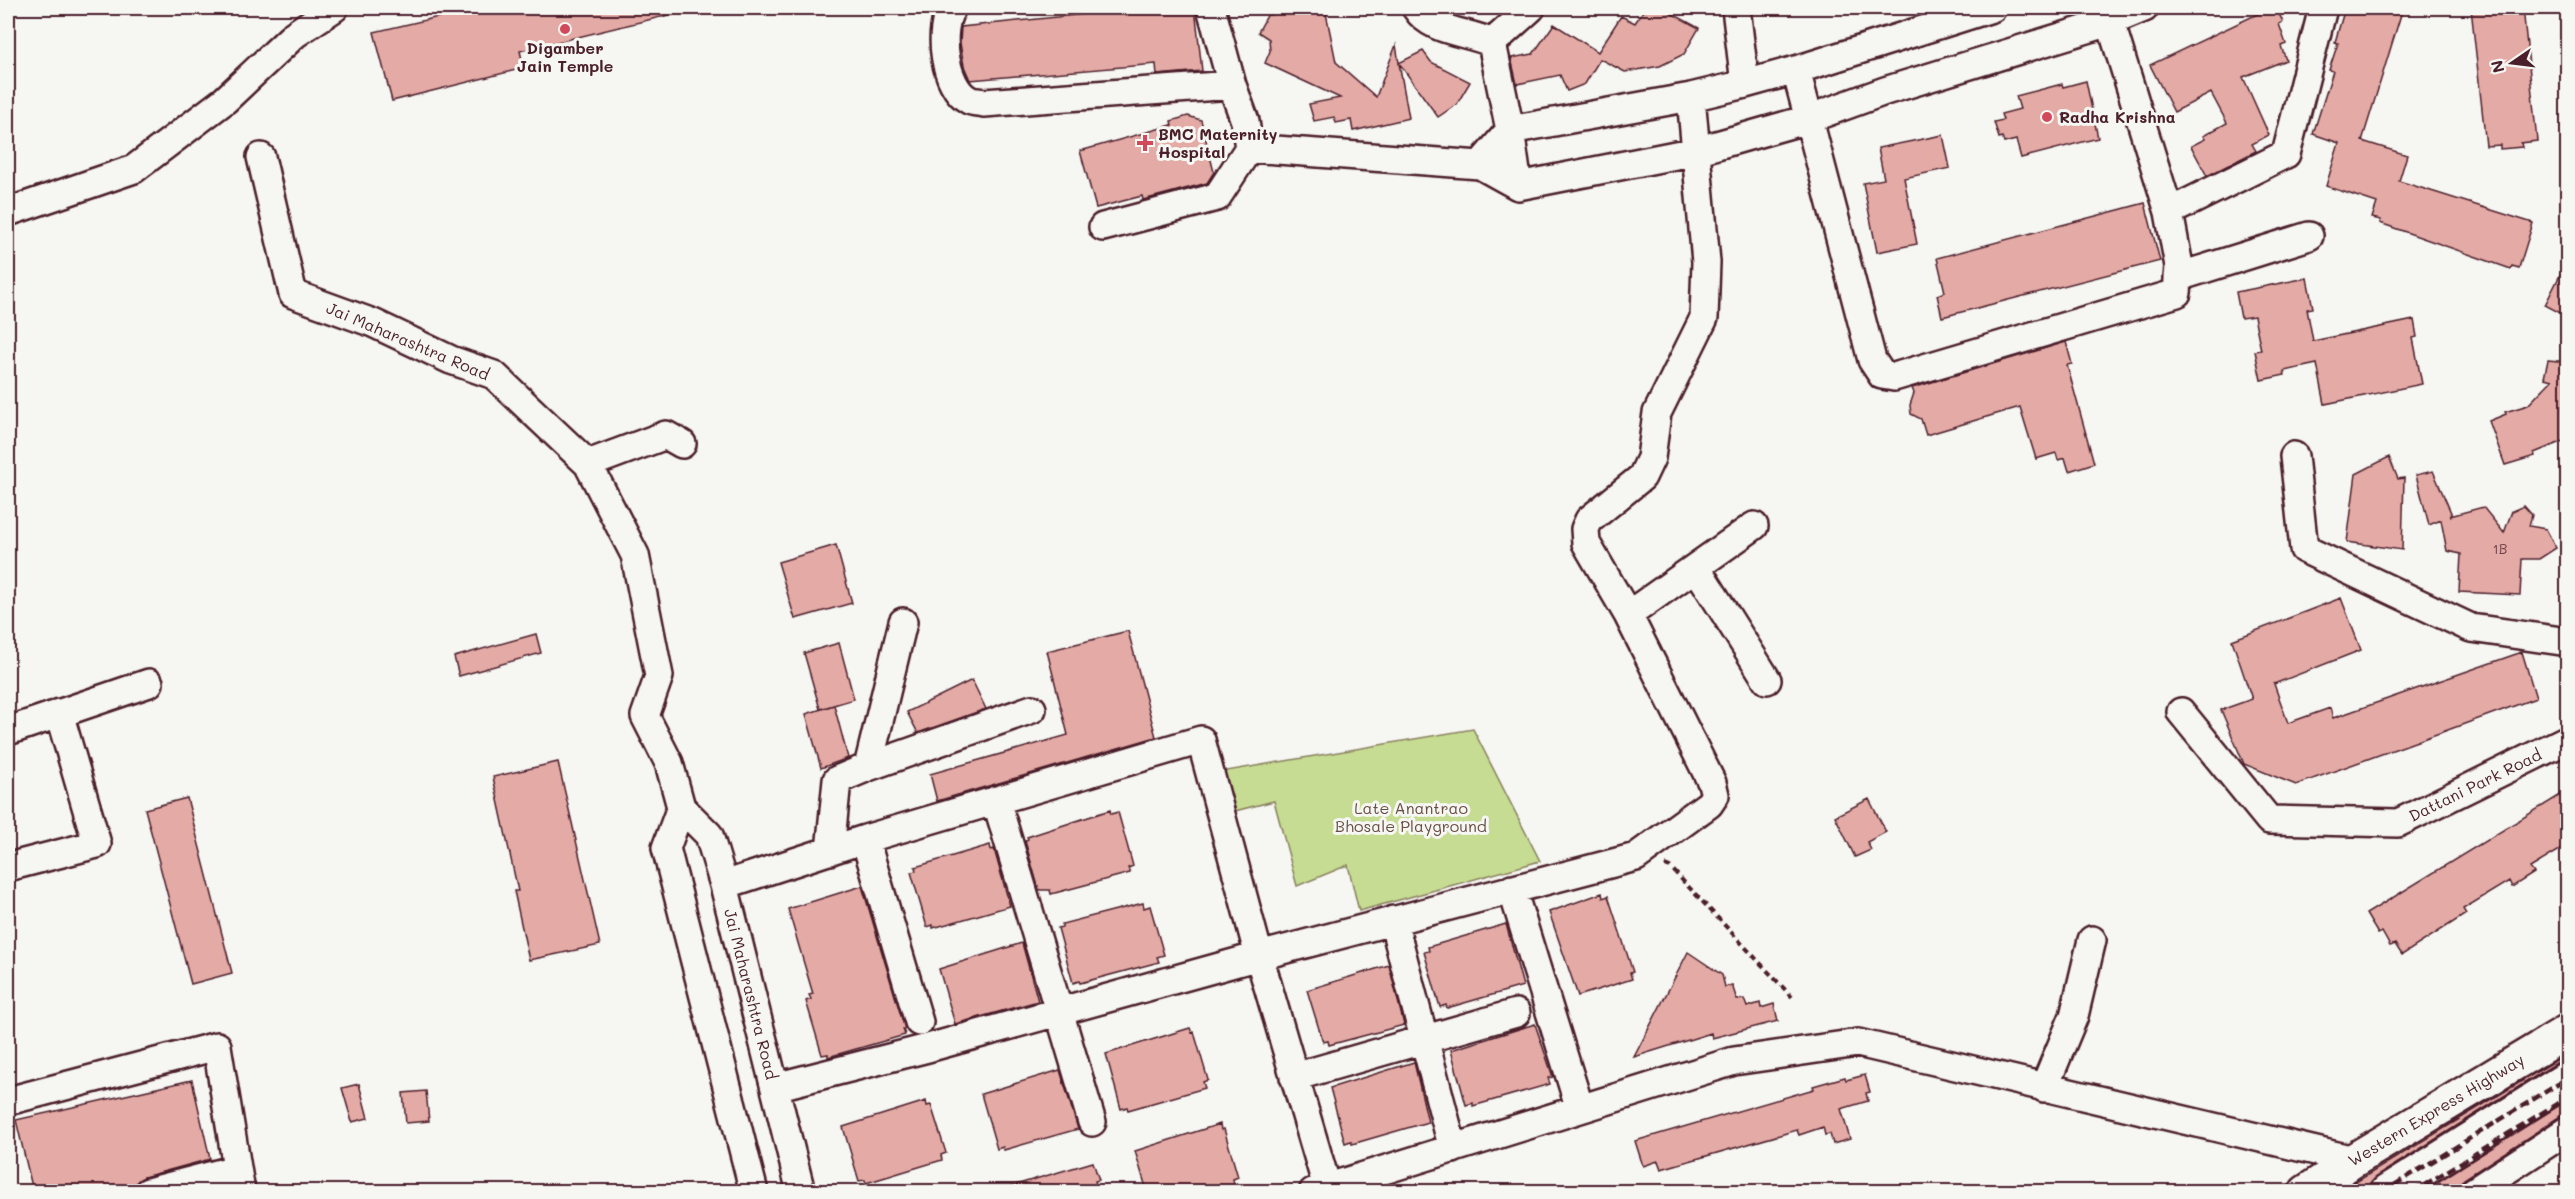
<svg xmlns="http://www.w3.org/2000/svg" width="2575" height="1199" font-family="Mali,sans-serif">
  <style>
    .green { fill: #c6dc92; stroke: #887e5e; stroke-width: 1.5 }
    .building { fill: #e4aaa5; stroke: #4a1f2b; stroke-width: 1.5 }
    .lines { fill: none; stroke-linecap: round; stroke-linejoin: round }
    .minor-casing { stroke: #4a1f2b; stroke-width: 32 }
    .highway-casing { stroke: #4a1f2b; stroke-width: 38 }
    .path { stroke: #4a1f2b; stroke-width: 4; stroke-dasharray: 6 4.5; stroke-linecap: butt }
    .minor { stroke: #f6f6f2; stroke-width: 27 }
    .highway { stroke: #f6f6f2; stroke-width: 33 }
    .rail { stroke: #4a1f2b; stroke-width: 4.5; stroke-dasharray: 9 4.5; stroke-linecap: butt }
    .poi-dot { fill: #d1495b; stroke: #f6f6f2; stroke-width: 2 }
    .labels { text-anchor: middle; stroke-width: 6; stroke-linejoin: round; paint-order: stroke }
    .number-label { font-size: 14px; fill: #70424a }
    .poi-label { font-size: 16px; font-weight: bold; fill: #4a1f2b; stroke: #f6f6f2; text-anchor: start }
    .street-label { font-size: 16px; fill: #4a1f2b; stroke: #f6f6f2 }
    .park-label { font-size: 16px; fill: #694e45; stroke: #f6f6f2 }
  </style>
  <rect width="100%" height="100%" fill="#f6f6f2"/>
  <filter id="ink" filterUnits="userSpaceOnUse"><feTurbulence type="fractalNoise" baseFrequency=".0167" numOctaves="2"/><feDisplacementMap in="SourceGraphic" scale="12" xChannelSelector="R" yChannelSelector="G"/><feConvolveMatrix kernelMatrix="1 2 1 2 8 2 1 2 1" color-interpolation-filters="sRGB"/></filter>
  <g filter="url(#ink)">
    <path class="green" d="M1473,729l67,132 -181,50 -11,-46 -51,21 -23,-85 -47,12 -12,-40z"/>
    <path class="building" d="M477,8h195l1,6 -153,37 4,17 -132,33 -18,-69z
      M1143,8h52l7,63 -45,4 -1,-11 -186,16 -6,-14 -4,-23 1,-16z
      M1275,8h50l11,54 40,35 20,-52 3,18 24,-12 8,11 39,20 -13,22 -19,13 -39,-54 10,55 -56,13 -2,-11 -15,3 -2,-6 -20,4 -5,-17 31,-6 -75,-35 5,-12 -1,-12 -11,-7 10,-18 3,1z
      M1645,8h17l37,20 -15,26 -24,12 -35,6 -25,-13 -15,25 -18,7 -7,-16 -43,9 -6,-26 22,-4 21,-30 44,28 23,-36 14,7z
      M2270,8h6l7,14 -4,2 7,20 -5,2 5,14 -43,17 26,58 -17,9 4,7 -49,25 -16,-30 14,-7 -2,-3 24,-13 -16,-30 -37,19 -24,-47z
      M2345,8h58l-41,133 45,14 -8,26 134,42 -14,45 -7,-2 -1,3 -131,-46 1,-3 -9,-2 5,-15 -51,-17 13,-43 -26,-9 20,-63 -4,-1 9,-27 -3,-1z
      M2471,8h52l14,133 -16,2 1,4 -22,2v-4l-14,1z
      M2086,81l12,57 -77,20 -5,-18 -12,3 -2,-6 -3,1 -5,-16 9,-2 -2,-6 19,-5 -4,-13 46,-12 1,3z
      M1188,116l13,4 13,52 -7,11 -64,17 -1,-4 -46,12 -16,-57 92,-26 -1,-4z
      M1943,135l7,33 -46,10 13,66 -40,8 -14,-69 21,-4 -6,-31z
      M2145,203l15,58 -218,56 -5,-22 8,-3 -8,-34z
      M2568,259v58l-23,-12z
      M2307,278l6,30 -6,1 6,32 101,-21 3,17 -4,1 9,46 -97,20 -8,-40 -33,7 1,4 -24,5 -6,-29 6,-1 -7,-34 -13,2 -5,-26z
      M2066,342l6,22 -5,1 27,98 -25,8 -4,-13 -7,2 -2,-7 -20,6 -16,-52 -94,28 -5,-16 -10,-5 -1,-9 4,-12 -2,-5z
      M2548,360l20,2v77l-34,14 1,3 -30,9 -16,-44 17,-7 -1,-2 23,-7 24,-25 -8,-2z
      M2389,457l9,22 6,-1 -2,72 -55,-8 9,-68z
      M2433,471l19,44 -2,1 33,-9 21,26 8,-22 12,-5 8,9 -3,11 17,3 10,19 -17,11h-17l-2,36 -61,-3 2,-38 -14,-3 -6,-31 -12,5 -13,-50z
      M836,545l16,58 -57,16 -17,-57z
      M2341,598l20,52 -87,34 14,39 42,-15 3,10 189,-66 14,46 -240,87 -52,-21 -23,-54 31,-11 -20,-59z
      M1128,631l28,106 -219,64 -7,-27 138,-39 -21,-84z
      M536,634l5,19 -82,23 -5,-19z
      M839,643l15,56 -34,10 -16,-56z
      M972,680l14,29 -68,24 -11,-21z
      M834,705l14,53 -27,10 -15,-54z
      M558,762l42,183 -71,15 -15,-69h4l-25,-114z
      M2562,794l6,10v41l-38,23 4,5 -22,14 -3,-6 -46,28 3,5 -64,41 -7,-11 -5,2 -8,-14 -4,2 -12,-20z
      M187,798l45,175 -41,11 -46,-175z
      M1869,799l17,33 -19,10 4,8 -16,7 -20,-41z
      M1110,810l1,4 7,-2 15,54 -5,2 2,5 -79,21 -1,-4h-11l-14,-49 3,-2 -1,-2z
      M990,845l1,5 3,-1 16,57 -77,22v-3l-6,2 -16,-55 5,-1 -1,-4z
      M862,886l43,143h-2l2,6 -77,22v-3l-6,1 -16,-54 5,-2 -2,-4 4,-1 -25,-85z
      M1602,893l1,5 5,-2 25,76 -3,1 2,6 -54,17 -29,-84z
      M1143,903l1,5 6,-2 14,49 -7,2 2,5 -79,21 -1,-2 -6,2 -15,-55 4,-1v-3z
      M1506,924l17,62 -76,22 -1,-3 -6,2 -16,-55 5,-1 -1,-4z
      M1022,943l16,58 -83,23 -16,-55z
      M1688,952l34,23 3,12 7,-2 5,15 7,-1 3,8 13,-4 1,5 13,-4 4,17 -66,17 -1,-5 -77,24z
      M1389,965l15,60 -75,20 -1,-4 -5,1 -16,-52z
      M1535,1024l18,53 -5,1 2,6 -77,22v-3l-7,2 -15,-55z
      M1190,1028l2,5 2,-1 14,48 -5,2 2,6 -77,22 -1,-3 -6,2 -15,-55z
      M2568,1053v6l-10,3 -181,114 -6,7 -3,8h-27z
      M1414,1062l14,60 -76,22 -1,-3 -6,2 -15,-55z
      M1060,1070l18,59 -74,21 -1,-3 -6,2 -16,-55z
      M1865,1075l5,17 -4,1 2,8 -27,8 9,30 -17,5 -3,-10 -5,1 -2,-8 -24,8 -2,-5 -136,39 -3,-8 -15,5 -8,-25 179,-52 -1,-3 32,-9 1,3z
      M192,1080l18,79 -66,18 -10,9 -24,5h-77l-17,-71z
      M359,1084l9,34 -16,4 -10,-34z
      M426,1091l3,30 -23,2 -3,-30z
      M2568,1100v14l-9,3 -95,62 -5,5 -2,7h-34z
      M926,1101l1,5 4,-1 15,48 -5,2 1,5 -76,23 -1,-3 -6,1 -16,-54z
      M1220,1124l1,6 3,-1 14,48 -5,2 1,6 -24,6h-63l-12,-40z
      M1093,1162l6,18 -4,1 3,10h-89l-1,-4z"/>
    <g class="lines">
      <g class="minor-casing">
        <path id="minor" d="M952,8c-15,21 -8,79 17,92 4,2 10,2 15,3l248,-18
          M1416,8c16,25 52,23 76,35
          M1736,8l9,76
          M1492,43l18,87 8,56
          M1492,43l39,-35
          M1796,70l76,290 10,15 12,2 283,-84 2,-27 -10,-54 -63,-204
          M1249,148l231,17 38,21 178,-35 112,-32 77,-28 225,-69 34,-14
          M261,157l32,137 80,29 78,37 43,15 94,89 47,91 24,121 -14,40 24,47 12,44 28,28 15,50 77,307
          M1480,165l30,-35 181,-33 54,-13 51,-14 196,-62
          M8,212l126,-43 91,-69 70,-66 39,-26
          M2169,212l117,-58 37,-146
          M1103,227l114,-30 32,-49 -4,-27 -13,-36 -21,-77
          M2178,277l131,-41
          M2294,456l10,93 167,79 97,14
          M588,464l78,-29 16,9
          M1696,567l71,113
          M1628,615l126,-89
          M2181,712l88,108 129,3 170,-84
          M8,731l141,-48
          M868,767l164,-58
          M996,800l96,322
          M681,807l-15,41 88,344
          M865,839l54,183
          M830,851l7,-71 31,-13 35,-145
          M8,867l89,-23 -38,-131
          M724,885l141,-46 336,-99 58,216 68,231
          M1512,889l68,220
          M1393,920l60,229
          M1294,1077l222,-64
          M775,1087l153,-39 331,-92 377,-99 73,-53 6,-9 -3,-12 -84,-168 -42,-72 -1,-14 4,-9 53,-43 9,-19 6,-45 47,-95 2,-56 -15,-165
          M2044,1088l30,-72 18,-76
          M8,1101l209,-55 24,146
          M148,1192l88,-23
          M1313,1192l421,-131 124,-18 496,117
          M2473,1192l95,-62"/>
      </g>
      <g class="highway-casing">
        <path id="highway" d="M2306,1192l48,-32 214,-129
          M2387,1192l181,-114"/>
      </g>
      <path class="path" d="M1665,865l5,2 122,130"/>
      <use href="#minor" class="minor"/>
      <use href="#highway" class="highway"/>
      <path class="rail" d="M2383,1192l185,-114
        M2413,1192l155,-95"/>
    </g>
  </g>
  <g class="poi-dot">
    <circle cx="565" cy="29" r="6"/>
    <circle cx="2047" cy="117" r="6"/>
    <path d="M1142 134h6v6h6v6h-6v6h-6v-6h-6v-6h6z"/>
  </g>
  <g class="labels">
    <g class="number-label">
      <text x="2500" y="554">1B</text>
    </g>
    <g class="poi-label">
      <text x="565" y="54" text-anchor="middle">Digamber<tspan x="565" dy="18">Jain Temple</tspan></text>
      <text x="2059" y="123">Radha Krishna</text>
      <text x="1158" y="140">BMC Maternity<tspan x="1158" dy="18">Hospital</tspan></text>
    </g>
    <g class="street-label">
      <text transform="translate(408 341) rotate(23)" y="6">Jai Maharashtra Road</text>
      <text transform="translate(2475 785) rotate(-26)" y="6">Dattani Park Road</text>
      <text transform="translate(751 994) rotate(76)" y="6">Jai Maharashtra Road</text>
      <text transform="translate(2436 1110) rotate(-31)" y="6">Western Express Highway</text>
    </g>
    <g class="park-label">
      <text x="1411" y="814">Late Anantrao<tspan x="1411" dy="18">Bhosale Playground</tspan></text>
    </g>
  </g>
  <rect width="2575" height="1199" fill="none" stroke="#f6f6f2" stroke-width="30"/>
  <rect x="15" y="15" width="2545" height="1169" fill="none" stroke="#4a1f2b" stroke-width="2" filter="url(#ink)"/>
  <g transform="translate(2512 63) rotate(256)" stroke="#f6f6f2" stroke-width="4.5" paint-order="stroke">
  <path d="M0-4.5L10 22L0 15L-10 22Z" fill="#4a1f2b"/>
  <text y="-9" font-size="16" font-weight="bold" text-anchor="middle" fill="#4a1f2b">N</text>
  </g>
</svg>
